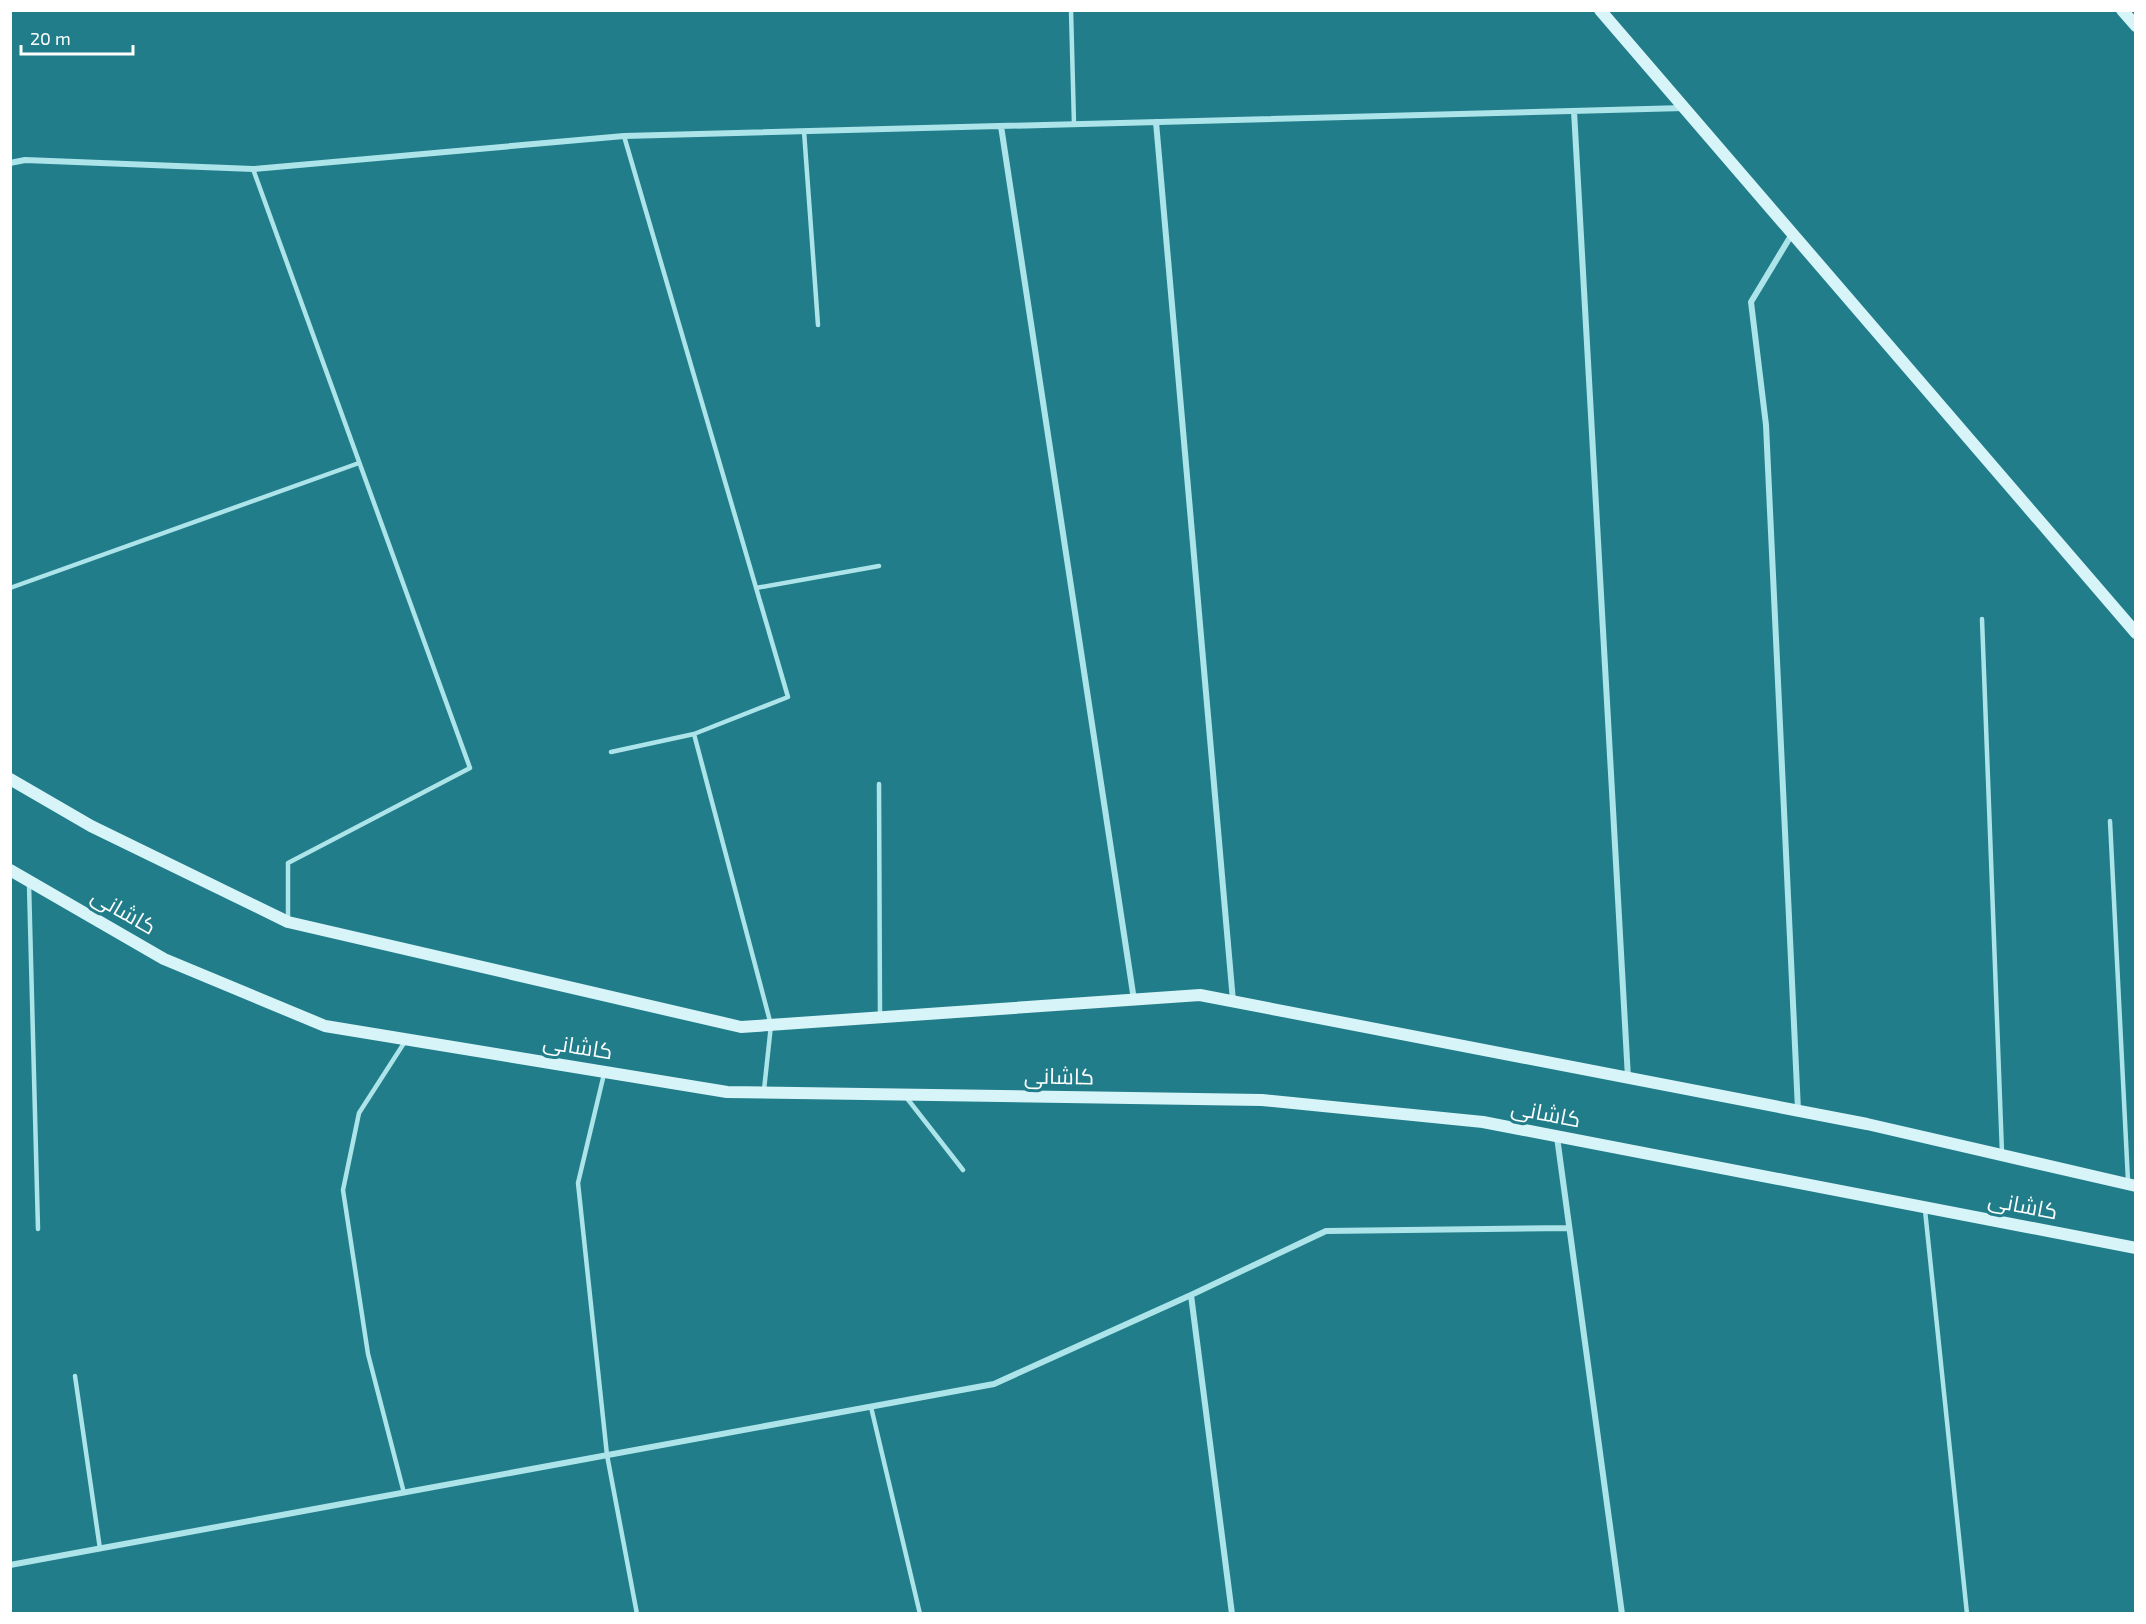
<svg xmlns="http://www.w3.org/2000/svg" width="2146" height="1624" font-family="'Exo 2',Cairo,sans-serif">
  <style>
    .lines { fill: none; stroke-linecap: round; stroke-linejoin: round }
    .lane { stroke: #ace4ea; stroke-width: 4.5 }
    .street { stroke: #ace4ea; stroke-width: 6 }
    .secondary { stroke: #d7f4f8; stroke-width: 12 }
    .labels { text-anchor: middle; stroke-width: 6; stroke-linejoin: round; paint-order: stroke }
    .street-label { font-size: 22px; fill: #fff; stroke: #217d89 }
  </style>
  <rect width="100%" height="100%" fill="#217d89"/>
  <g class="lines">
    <path class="lane" d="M1071,10l3,114
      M804,131l14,194
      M253,169l217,599 -182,95v57
      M10,588l349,-125
      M756,588l123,-22
      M1982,619l20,534
      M694,734l77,291 -7,65
      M611,752l83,-18 94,-37 -164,-561
      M879,784l1,231
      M2110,821l18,360
      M29,884l9,345
      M604,1074l-26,109 29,272 30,159
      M906,1097l57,73
      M1925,1210l42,404
      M75,1376l25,173
      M871,1407l49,207
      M404,1493l-36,-139 -25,-164 16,-77 47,-73"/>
    <path class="street" d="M1574,111l54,967
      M1156,122l77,879
      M1001,126l133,874
      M10,163l15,-3 228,9 371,-33 1060,-28
      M1792,234l-41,68 15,123 32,685
      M1557,1137l65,477
      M1191,1295l41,319
      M10,1565l984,-181 197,-89 135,-64 242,-3"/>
    <path class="secondary" d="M1600,10l536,623
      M2122,10l14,16
      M10,779l81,47 197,96 453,105 459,-32 667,129 269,62
      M10,870l154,89 161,67 402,66 535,8 221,22 653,126"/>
  </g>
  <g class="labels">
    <g class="street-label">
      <text transform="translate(124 911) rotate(30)" y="8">کاشانی</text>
      <text transform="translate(578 1046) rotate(9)" y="8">کاشانی</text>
      <text transform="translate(1059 1076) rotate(1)" y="8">کاشانی</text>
      <text transform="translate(1546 1113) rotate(11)" y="8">کاشانی</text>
      <text transform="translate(2023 1205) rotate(11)" y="8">کاشانی</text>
    </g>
  </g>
  <rect width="2146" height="1624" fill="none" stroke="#ffffff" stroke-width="24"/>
  <path d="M21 45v9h112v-9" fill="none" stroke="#ffffff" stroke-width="3"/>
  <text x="30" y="45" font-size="18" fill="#ffffff" stroke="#217d89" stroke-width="4.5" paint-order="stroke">20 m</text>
</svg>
